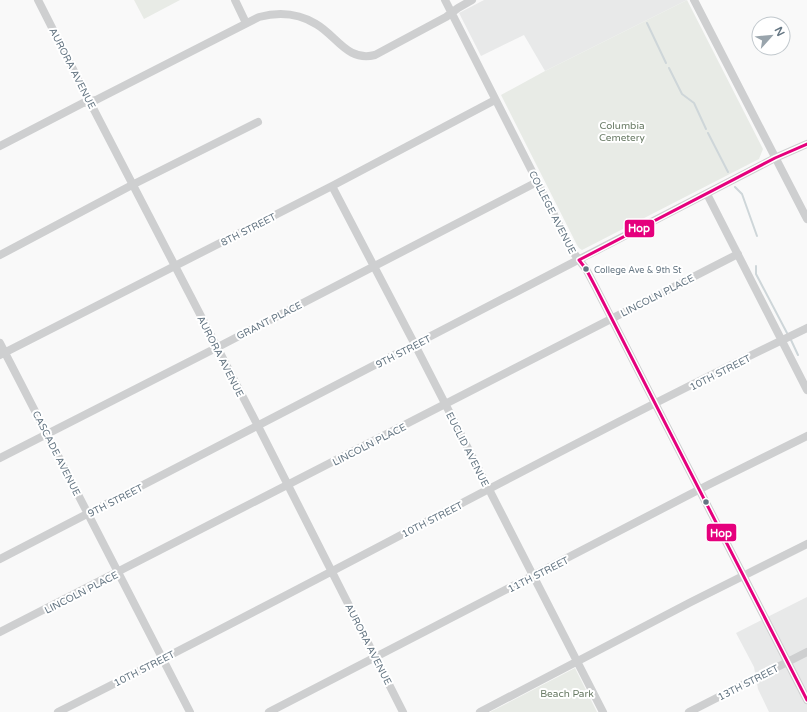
<svg xmlns="http://www.w3.org/2000/svg" width="807" height="712" font-family="'Varela Round',sans-serif">
  <style>
    .built { fill: #e8e9e9 }
    .green { fill: #e8ebe6 }
    .lines { fill: none; stroke-linecap: round; stroke-linejoin: round }
    .stream { stroke: #ced6d9; stroke-width: 2 }
    .minor { stroke: #cecfd0; stroke-width: 8 }
    .bus-1-casing { stroke: #fff; stroke-width: 6 }
    .bus-1 { stroke: #e5007d; stroke-width: 3 }
    .bus-dot { fill: #657683; stroke: #fff; stroke-width: 1.5 }
    .labels { text-anchor: middle; stroke-width: 4; stroke-linejoin: round; paint-order: stroke }
    .bus-label { font-size: 9px; fill: #657683; stroke: #fff; text-anchor: start }
    .street-label { font-size: 10px; fill: #657683; stroke: #fff }
    .park-label { font-size: 10px; fill: #687a64; stroke: #fff }
    .line-badge { stroke: #fff; stroke-width: 1.5 }
    .badge-label { font-size: 11px; text-anchor: middle; font-weight: bold; fill: #fff }
  </style>
  <rect width="100%" height="100%" fill="#f9f9f9"/>
  <path class="built" d="M484,0h203l-142,71 -21,-36 -43,21 -22,-43z
    M807,597v115h-38l-11,-23 -4,-22 -18,-34z"/>
  <path class="green" d="M134,0h46l-36,19z
    M687,0l76,149 -4,10 -177,91 -3,-2 -2,-3 -76,-150 44,-24z
    M575,668l22,44h-107z"/>
  <g class="lines">
    <path class="stream" d="M647,23l19,40
      M669,68l13,26 12,9 12,26
      M708,133l20,39
      M735,187l7,7 15,42
      M756,266v8l31,59
      M791,340l7,15"/>
    <path class="minor" d="M38,0l41,81 179,345 145,286
      M235,0l11,23
      M445,0l128,252 13,17 10,19 211,412
      M694,0l113,219
      M0,146l83,-43 13,-3 163,-83c19,-5 39,-4 57,7 21,12 31,38 59,31l71,-38 12,-9 14,-8
      M332,186l80,153 191,373
      M707,194l100,196
      M0,255l132,-70 126,-63
      M0,343l190,369
      M0,355l332,-169 163,-86
      M0,458l216,-110 321,-166
      M0,559l775,-401 32,-14
      M0,632l738,-378
      M58,712c251,-125 496,-262 749,-384
      M269,712l439,-227 99,-49
      M480,712l211,-110 116,-58
      M689,712l118,-60"/>
    <g class="bus-1-casing">
      <path id="bus-1" d="M807,144l-32,14 -196,102 7,9 10,19 211,412"/>
    </g>
    <use href="#bus-1" class="bus-1"/>
  </g>
  <g class="bus-dot">
    <circle cx="586" cy="269" r="3.5"/>
    <circle cx="706" cy="502" r="3.5"/>
  </g>
  <g class="labels">
    <g class="bus-label">
      <text x="594" y="273">College Ave &amp; 9th St</text>
    </g>
    <g class="street-label">
      <text transform="translate(73 68) rotate(63)" y="4">AURORA AVENUE</text>
      <text transform="translate(553 212) rotate(63)" y="4">COLLEGE AVENUE</text>
      <text transform="translate(248 229) rotate(-27)" y="4">8TH STREET</text>
      <text transform="translate(657 295) rotate(-27)" y="4">LINCOLN PLACE</text>
      <text transform="translate(269 320) rotate(-27)" y="4">GRANT PLACE</text>
      <text transform="translate(403 351) rotate(-27)" y="4">9TH STREET</text>
      <text transform="translate(221 356) rotate(63)" y="4">AURORA AVENUE</text>
      <text transform="translate(720 372) rotate(-27)" y="4">10TH STREET</text>
      <text transform="translate(369 444) rotate(-27)" y="4">LINCOLN PLACE</text>
      <text transform="translate(468 449) rotate(63)" y="4">EUCLID AVENUE</text>
      <text transform="translate(57 453) rotate(63)" y="4">CASCADE AVENUE</text>
      <text transform="translate(115 500) rotate(-27)" y="4">9TH STREET</text>
      <text transform="translate(432 519) rotate(-27)" y="4">10TH STREET</text>
      <text transform="translate(538 574) rotate(-27)" y="4">11TH STREET</text>
      <text transform="translate(81 592) rotate(-27)" y="4">LINCOLN PLACE</text>
      <text transform="translate(369 644) rotate(63)" y="4">AURORA AVENUE</text>
      <text transform="translate(144 668) rotate(-27)" y="4">10TH STREET</text>
      <text transform="translate(748 682) rotate(-27)" y="4">13TH STREET</text>
    </g>
    <g class="park-label">
      <text x="622" y="129">Columbia<tspan x="622" dy="12">Cemetery</tspan></text>
      <text x="567" y="697">Beach Park</text>
    </g>
  </g>
  <g class="line-badge">
    <rect x="624" y="219" width="31" height="19" rx="4" fill="#e5007d"/>
    <rect x="706" y="523" width="31" height="19" rx="4" fill="#e5007d"/>
  </g>
  <g class="badge-label">
    <text x="639" y="232">Hop</text>
    <text x="721" y="537">Hop</text>
  </g>
  <g transform="translate(771 36) rotate(63)"><circle r="19" fill="#ffffff" stroke="#c1c8cd"/>
  <path d="M0-3L7 15L0 10L-7 15Z" fill="#99a4ac"/>
  <text y="-6" font-size="11" font-weight="bold" text-anchor="middle" fill="#657683">N</text>
  </g>
</svg>
